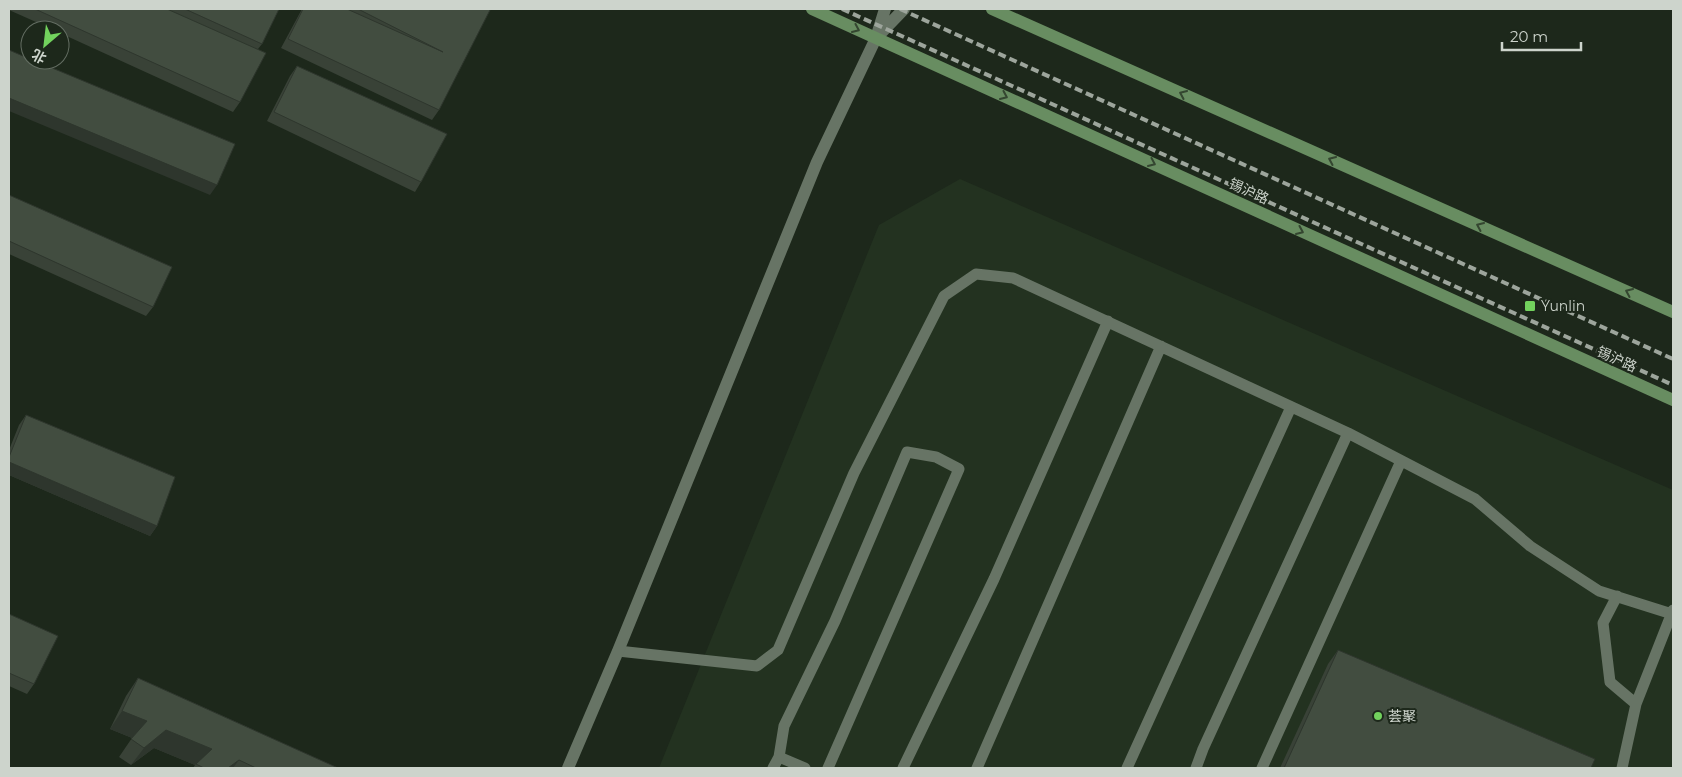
<svg xmlns="http://www.w3.org/2000/svg" width="1682" height="777" font-family="Montserrat,'Noto Sans SC',sans-serif">
  <style>
    .built { fill: #233220 }
    .lines { fill: none; stroke-linecap: round; stroke-linejoin: round }
    .service { stroke: #677465; stroke-width: 11 }
    .tertiary { stroke: #677465; stroke-width: 12 }
    .primary { stroke: #688d61; stroke-width: 12 }
    .rail { stroke: #9da59c; stroke-width: 4; stroke-dasharray: 8 4; stroke-linecap: butt }
    .wall { fill: #394237 }
    .shaded-wall { fill: #2e362d }
    .building { fill: #424d40; stroke: #2e362d }
    .oneway { stroke: #344630 }
    .poi-dot { fill: #72d25d; stroke: #1d281b; stroke-width: 2 }
    .labels { text-anchor: middle; stroke-width: 4; stroke-linejoin: round; paint-order: stroke }
    .street-label { font-size: 14px; fill: #cdd4cc; stroke: #1d281b }
    .poi-label { font-size: 14px; fill: #cdd4cc; stroke: #1d281b; text-anchor: start }
  </style>
  <rect width="100%" height="100%" fill="#1d281b"/>
  <path class="built" d="M960,179l713,311v278h-1014l220,-543z"/>
  <g class="lines">
    <path class="service" d="M1617,596l-14,27 7,59 26,22
      M618,651l139,15 21,-16 76,-177 90,-177 32,-22 37,4 335,155 127,66 55,47 69,45 73,23
      M779,757l26,11
      M773,768l6,-11 5,-31 51,-105 72,-169 29,5 23,12 -131,299
      M903,768l91,-189 114,-258
      M977,768l184,-422
      M1127,768l164,-361
      M1196,768l7,-19 145,-316
      M1262,768l139,-307
      M1622,768l14,-64 37,-94"/>
    <path class="tertiary" d="M878,36l26,-27
      M568,768l50,-117 199,-489 59,-124 9,-29"/>
    <path class="primary" d="M812,9l861,391
      M992,9l681,303"/>
    <path class="rail" d="M842,9l831,376
      M900,9l773,350"/>
  </g>
  <path class="wall" d="M9,9h270l-17,35 -4,5 -18,53 -7,10 -173,-79v-3h-6l-45,-20z
    M302,9h186l-49,101 -7,10 -151,-72z
    M297,66l124,116 -6,10 -148,-71 23,-45z
    M9,195l144,112 -7,9 -137,-62z
    M26,415l131,111 -7,10 -141,-61v-25l10,-25z
    M9,614l25,70 -7,10 -18,-8z
    M1338,650l253,118h-311l48,-104z
    M138,678l200,90h-145l2,-3 -41,-17 -23,17 -12,-8 13,-19 -22,-9 16,-33z"/>
  <path class="shaded-wall" d="M9,98l208,87 -7,10 -201,-84z
    M9,462l148,64 -7,10 -141,-61z
    M122,711l25,10 -12,18 -25,-10z
    M166,730l46,19 -17,16 -41,-17 -23,17 13,-17z
    M239,760l-6,8h-5z"/>
  <path class="building" d="M35,9h132l99,44 -26,49z
    M185,9h94l-17,35z
    M303,9h44l96,43 -85,-43h130l2,1 -51,100 -151,-71z
    M9,50l21,9v1h3l202,84 -18,41 -208,-87z
    M297,66l150,68 -26,48 -147,-70z
    M9,195l163,72 -19,40 -144,-66z
    M26,415l149,62 -18,49 -148,-64v-5z
    M9,614l49,22 -24,48 -25,-11z
    M1338,650l257,109 -4,9h-307z
    M138,678l200,90h-82l-17,-8 -11,8h-24l-8,-4 16,-15 -46,-19 -22,18 -13,-9 16,-18 -25,-10z"/>
  <defs><path id="oneway-chevron" d="M-2-3.5L2.5 0L-2 3.5" fill="none" stroke-width="1.6" stroke-linecap="round" stroke-linejoin="round" transform="scale(1.25)"/></defs>
  <g class="oneway">
    <use href="#oneway-chevron" transform="translate(856 29) rotate(24)"/>
    <use href="#oneway-chevron" transform="translate(1183 94) rotate(-156)"/>
    <use href="#oneway-chevron" transform="translate(1004 96) rotate(24)"/>
    <use href="#oneway-chevron" transform="translate(1332 160) rotate(-156)"/>
    <use href="#oneway-chevron" transform="translate(1152 163) rotate(24)"/>
    <use href="#oneway-chevron" transform="translate(1480 226) rotate(-156)"/>
    <use href="#oneway-chevron" transform="translate(1300 231) rotate(24)"/>
    <use href="#oneway-chevron" transform="translate(1629 292) rotate(-156)"/>
  </g>
  <g class="poi-dot">
    <rect x="1524" y="300" width="12" height="12" rx="2.5"/>
    <circle cx="1378" cy="716" r="5"/>
  </g>
  <g class="labels">
    <g class="street-label">
      <text transform="translate(1249 191) rotate(24)" y="5">锡沪路</text>
      <text transform="translate(1617 359) rotate(24)" y="5">锡沪路</text>
    </g>
    <g class="poi-label">
      <text x="1541" y="311">Yunlin</text>
      <text x="1388" y="721">荟聚</text>
    </g>
  </g>
  <rect width="1682" height="777" fill="none" stroke="#cdd4cc" stroke-width="20"/>
  <g transform="translate(45 45) rotate(208)"><circle r="24" fill="#1d281b" stroke="#636d62"/>
  <path d="M0-4L9 19L0 12L-9 19Z" fill="#72d25d"/>
  <text y="-8" font-size="14" font-weight="bold" text-anchor="middle" fill="#cdd4cc">北</text>
  </g>
  <path d="M1502 42v8h79v-8" fill="none" stroke="#cdd4cc" stroke-width="2.5"/>
  <text x="1510" y="42" font-size="15" fill="#cdd4cc" stroke="#1d281b" stroke-width="4" paint-order="stroke">20 m</text>
</svg>
